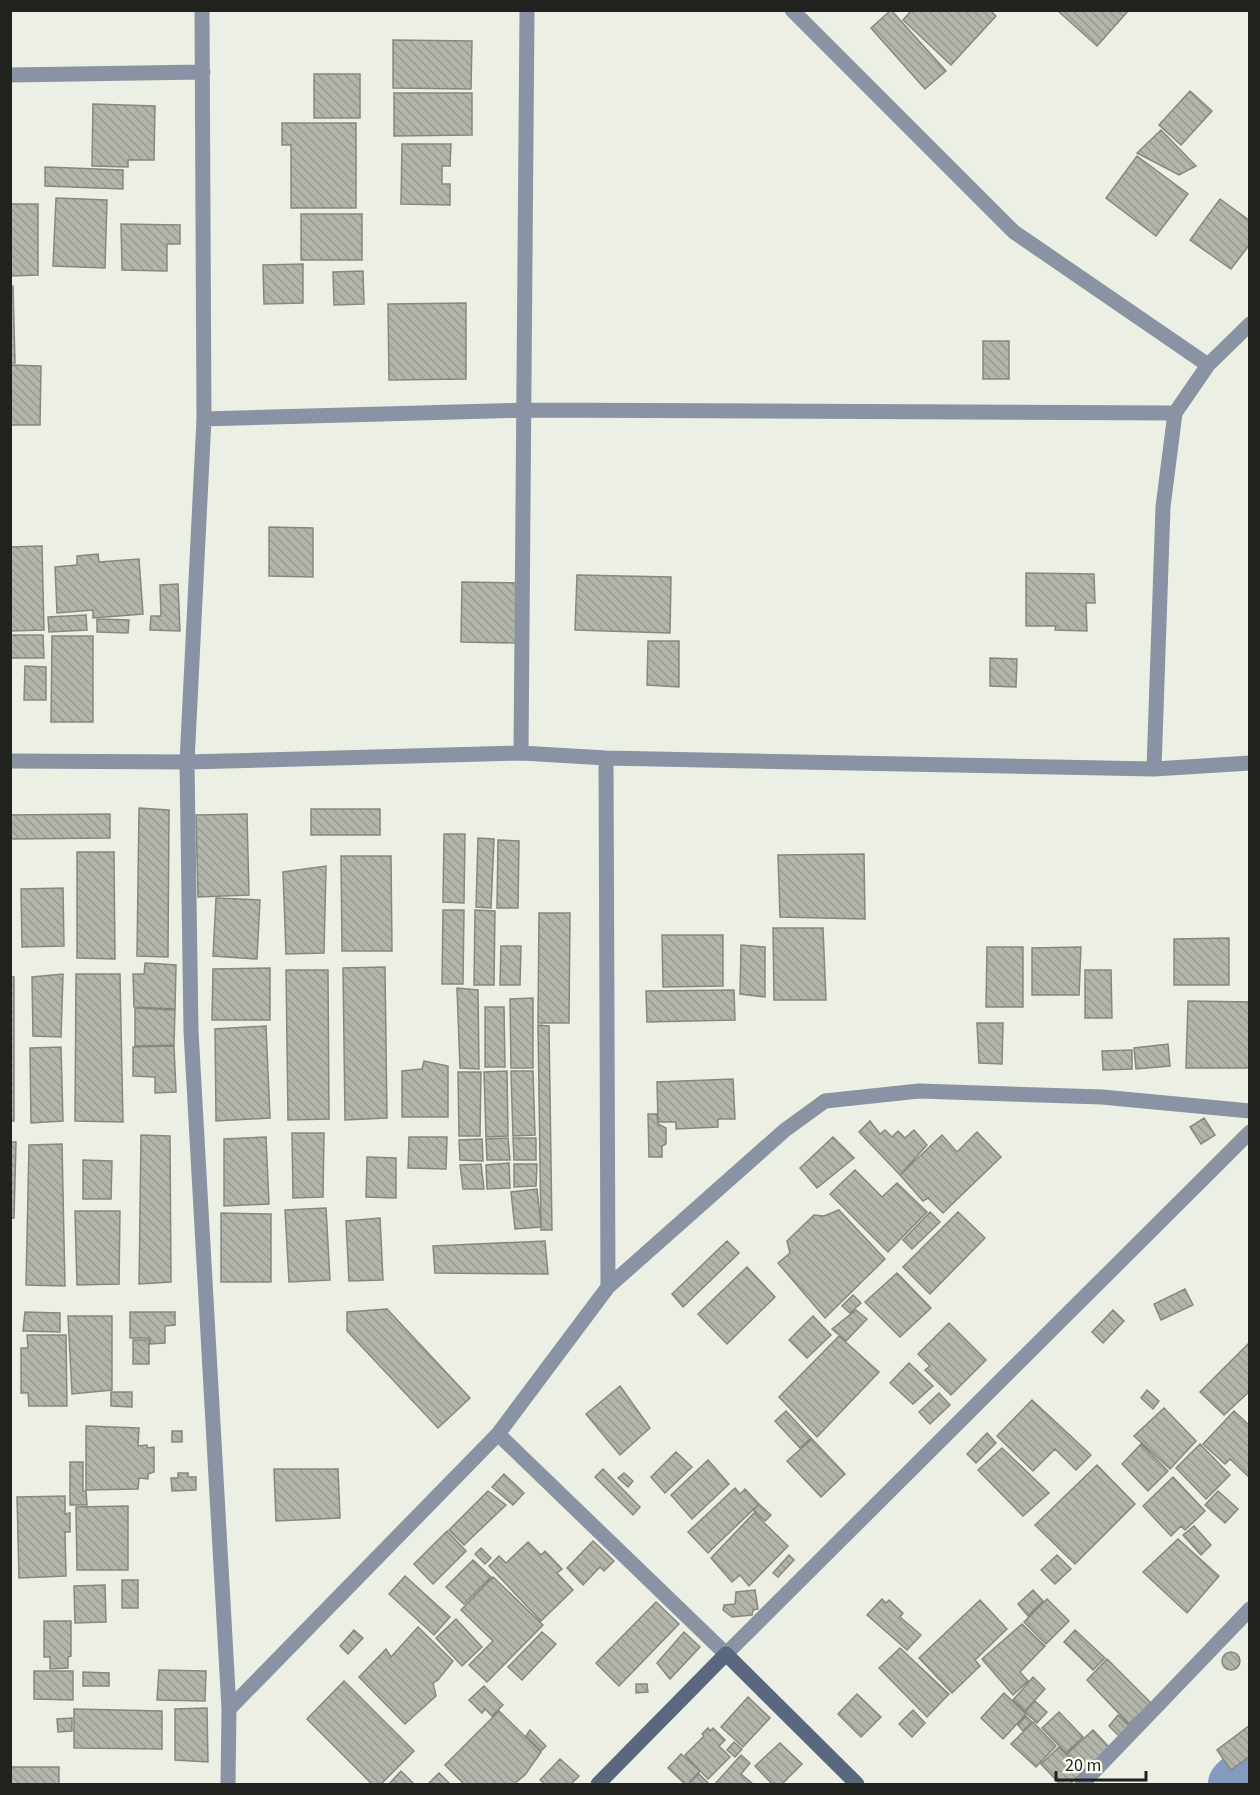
<svg xmlns="http://www.w3.org/2000/svg" width="1260" height="1795" font-family="'Source Sans 3',sans-serif">
  <style>
    .lines { fill: none; stroke-linecap: round; stroke-linejoin: round }
    .river { stroke: #849abe; stroke-width: 54 }
    .building { fill: url(#building-back-hatch); stroke: #84887e; stroke-width: 1.5 }
    .street { stroke: #8993a3; stroke-width: 15 }
    .secondary { stroke: #5a687f; stroke-width: 15 }
  </style>
  <defs>
    <pattern id="building-back-hatch" width="6" height="6" patternUnits="userSpaceOnUse" patternTransform="scale(1.5)"><rect width="6" height="6" fill="#b1b5aa"/><path d="M-1 5l2 2M0 0l6 6M5-1l2 2" fill="none" stroke="#989b92"/></pattern>
  </defs>
  <rect width="100%" height="100%" fill="#ecf0e4"/>
  <g class="lines">
    <path class="river" d="M1235,1784l4,-4 11,-3"/>
  </g>
  <path class="building" d="M891,10l55,61 -21,18 -54,-61z
    M912,10h78l6,6 -45,49 -48,-45z
    M1057,10h72l-32,36z
    M393,40l79,1 -1,48 -78,-1z
    M314,74h46v44h-46z
    M1190,91l22,20 -31,34 -22,-20z
    M394,93h78v42l-78,1z
    M93,104l62,2 -1,54h-26v7l-36,-1z
    M282,123h74v85h-65v-63h-9z
    M1161,130l35,36 -17,9 -42,-22z
    M402,144h49l-1,22h-8v18h8v21l-49,-1z
    M1137,156l51,38 -32,42 -50,-38z
    M45,167l78,3v19l-78,-3z
    M56,198l51,2 -2,68 -52,-2z
    M1220,199l30,22v23l-19,25 -41,-29z
    M10,204h28v71l-28,1z
    M301,214h61v46h-61z
    M121,224l59,1v19h-13v27l-45,-1z
    M303,264v39l-39,1 -1,-39z
    M363,271l1,33 -30,1 -1,-33z
    M10,286h3l2,77h-5z
    M466,303v76l-77,1 -1,-76z
    M983,341h26v38h-26z
    M10,365l31,1 -1,59h-30z
    M269,527l44,1v49l-44,-1z
    M42,546l2,84 -34,1v-84z
    M98,554l1,8 40,-3 4,55 -50,4v-8l-36,3 -2,-46 22,-2v-9z
    M1026,573l68,1 1,29h-9l1,28 -32,-1 1,-4h-30z
    M577,575l94,2 -1,56 -95,-3z
    M462,582l56,1 -1,60 -56,-1z
    M178,584l2,47 -30,-1 1,-14h10l-1,-31z
    M86,615l1,15 -38,2 -1,-15z
    M97,619l32,1 -1,13 -31,-1z
    M10,635h33l1,23h-34z
    M52,636h41v86h-42z
    M648,641h31v46l-32,-2z
    M990,658l27,1 -1,28 -26,-1z
    M25,666l21,1v33h-22z
    M139,808l30,2 -1,147 -31,-1z
    M311,809h69v26h-69z
    M110,814v24l-100,1v-24z
    M247,814l2,81 -51,2 -2,-82z
    M444,834h21l-1,69 -21,-1z
    M478,838l16,1 -3,69 -15,-1z
    M498,840l21,1 -1,67h-21z
    M77,852h37l1,107 -38,-1z
    M864,854l1,65 -85,-2 -2,-62z
    M341,856h50l1,95h-50z
    M326,866l-2,87 -38,1 -3,-82z
    M63,888l1,58 -42,1 -1,-58z
    M216,898l44,2 -3,59 -44,-3z
    M443,910h21l-1,74h-21z
    M475,910l20,1 -1,74h-20z
    M539,913h31l-1,110h-31z
    M773,928h50l3,72h-52z
    M662,935h61v51l-60,1z
    M1229,938v47h-55v-46z
    M741,945l24,2v50l-25,-3z
    M501,946h20l-1,39h-20z
    M987,947h36v60h-37z
    M1081,947l-2,48h-47v-47z
    M145,963l31,2 -1,44 -41,-2 -1,-33h11z
    M385,967l2,151 -42,2 -2,-152z
    M270,968v52h-58l1,-51z
    M286,970h42l1,149 -41,1z
    M1085,970h26l1,48h-27z
    M63,974l-2,63 -28,-1 -1,-59z
    M76,974h44l3,148 -48,-1z
    M10,977h4v144h-4z
    M457,988l21,2 1,79 -19,-1z
    M734,990l1,30 -88,2 -1,-31z
    M533,998v70h-22l-1,-69z
    M1188,1001l62,1v66h-64z
    M485,1007h19l1,60h-20z
    M135,1008l40,2 -1,35 -39,1z
    M977,1023h26l-1,41 -23,-1z
    M538,1025l11,1 3,204h-11z
    M266,1026l4,92 -54,3 -1,-92z
    M1168,1044l2,22 -34,3 -2,-21z
    M174,1046l2,46 -21,1v-16l-22,-1v-29z
    M61,1047l2,74 -32,2 -1,-75z
    M1132,1050v19l-29,1 -1,-19z
    M424,1061l24,5v51h-46v-46l20,-2z
    M507,1071l1,65 -22,1 -2,-65z
    M511,1071h22l2,64 -22,1z
    M458,1072h23l-1,64h-21z
    M733,1079l2,40h-17v8l-42,2v-7h-18l-1,-40z
    M648,1114h9l1,10 8,4v16l-4,2v11h-13z
    M1204,1118l11,17 -14,9 -11,-17z
    M870,1121l10,13 5,-4 7,7 6,-6 7,7 9,-8 13,15 -27,30 -41,-43z
    M977,1132l24,25 -58,56 -15,-15 -5,3 -23,-26 42,-40 15,17z
    M292,1133h32l-1,64 -30,1z
    M141,1135l29,1 1,146 -32,2z
    M266,1137l3,67 -45,2v-67z
    M409,1137h38l-1,32 -38,-1z
    M833,1137l21,21 -37,30 -17,-20z
    M508,1138l2,22h-23l-1,-21z
    M513,1138h23v22h-22z
    M482,1139l1,22 -23,-1 -1,-20z
    M10,1142h6l-2,76h-4z
    M62,1144l3,142 -39,-1 3,-140z
    M367,1157l29,1v40l-30,-1z
    M83,1160l29,1 -1,38h-28z
    M509,1163l1,25 -23,1 -1,-24z
    M481,1164l3,25h-21l-3,-24z
    M514,1164h23l-1,22 -22,1z
    M855,1170l27,27 15,-14 30,29 -39,40 -58,-58z
    M537,1189l4,38 -26,2 -4,-37z
    M326,1208l4,72 -41,2 -4,-72z
    M839,1210l46,49 -60,59 -47,-55 12,-10 -3,-12 27,-26 10,1z
    M75,1211h45l-1,73 -42,1z
    M930,1212l10,10 -28,27 -9,-9z
    M958,1212l27,26 -55,56 -27,-27z
    M221,1213l50,1v68h-50z
    M380,1218l3,62 -34,1 -3,-60z
    M545,1241l3,33 -113,-1 -2,-27z
    M727,1241l12,12 -56,54 -11,-13z
    M747,1267l28,30 -48,47 -29,-30z
    M897,1273l34,35 -31,29 -35,-35z
    M1185,1289l8,16 -32,15 -7,-16z
    M853,1295l8,8 -11,10 -8,-7z
    M387,1309l83,89 -32,30 -91,-97v-19z
    M856,1310l11,9 -21,22 -14,-12z
    M1113,1310l11,11 -21,22 -11,-11z
    M25,1312l35,1v19l-37,-1z
    M130,1312h45v13l-10,1v17l-15,1v-6h-20z
    M68,1316h44v74l-40,4z
    M813,1316l18,19 -24,23 -18,-18z
    M949,1323l37,37 -35,35 -26,-25 5,-4 -12,-12z
    M27,1335h39l1,71h-38l-1,-13h-7v-45h7z
    M839,1336l40,36 -62,65 -38,-40z
    M133,1340h16v24h-16z
    M1250,1342v49l-26,24 -24,-23z
    M909,1363l24,23 -20,18 -23,-21z
    M620,1386l30,42 -30,27 -34,-41z
    M1147,1390l12,11 -6,8 -12,-11z
    M111,1392h21v15l-21,-1z
    M939,1393l11,12 -20,19 -11,-12z
    M1032,1400l59,55 -15,15 -21,-21 -22,22 -36,-35z
    M1164,1408l32,33 -26,28 -36,-33z
    M786,1411l25,27 -11,10 -25,-27z
    M1234,1411l16,15v52l-20,-19 -5,5 -22,-20z
    M86,1426l53,2 -1,18 9,-1v3l7,-1v25l-6,2v5l-9,-1 -1,11 -52,1z
    M172,1431h10v11h-10z
    M987,1433l9,10 -20,20 -9,-9z
    M812,1439l33,35 -24,23 -34,-36z
    M1141,1444l27,27 -20,20 -26,-27z
    M1200,1444l30,31 -24,24 -30,-31z
    M1002,1448l47,45 -26,23 -45,-46z
    M676,1452l16,15 -27,26 -14,-16z
    M708,1460l21,24 -37,35 -21,-24z
    M70,1462h13v29h3l1,14h-17z
    M1097,1465l38,39 -60,60 -40,-39z
    M274,1469h64l2,49 -64,3z
    M603,1469l37,38 -7,8 -38,-38z
    M178,1473h10v4h8v13l-24,1 -1,-13h7z
    M624,1473l9,8 -5,6 -10,-9z
    M504,1474l20,19 -11,12 -21,-18z
    M1173,1477l32,34 -20,19 -4,-4 -10,10 -28,-30z
    M735,1488l5,6 5,-5 14,15 -51,49 -20,-21z
    M488,1491l18,14 -42,40 -15,-15z
    M1218,1491l20,18 -13,14 -20,-18z
    M65,1496v18l5,-1v19h-5l1,44 -47,2 -2,-81z
    M759,1504l12,11 -6,6 -12,-11z
    M128,1506v64h-51l-1,-63z
    M754,1513l34,33 -39,40 -9,-11 -8,7 -21,-24z
    M1194,1526l17,19 -10,10 -18,-20z
    M447,1531l19,20 -33,33 -19,-20z
    M1178,1539l41,37 -32,37 -44,-41z
    M593,1541l21,20 -10,10 -4,-4 -17,18 -16,-17z
    M528,1542l13,13 4,-4 17,18 -5,4 16,17 -32,31 -52,-55 10,-10 7,7z
    M481,1548l10,10 -6,6 -10,-10z
    M789,1555l5,5 -16,17 -5,-4z
    M1057,1555l14,14 -16,15 -14,-14z
    M473,1560l18,17 -27,27 -18,-17z
    M405,1576l45,41 -16,18 -45,-41z
    M493,1577l50,48 -56,57 -18,-17 24,-24 -32,-31z
    M122,1580h16v28h-16z
    M105,1585l1,37 -31,1 -1,-37z
    M755,1590l3,19 -5,1 -1,5 -20,2 -9,-7 1,-5 11,-1 1,-12z
    M1033,1590l10,11 -15,15 -10,-12z
    M882,1599l4,4 3,-3 14,13 -3,4 21,18 -14,15 -40,-35z
    M1047,1599l22,22 -23,23 -22,-22z
    M980,1600l27,29 -32,31 5,6 -28,27 -33,-35z
    M656,1602l23,22 -60,62 -23,-23z
    M456,1619l26,28 -20,19 -26,-28z
    M44,1621h27v35l-3,1v11l-18,1v-12h-6z
    M1022,1624l23,22 -25,26 8,9 -15,14 -31,-36z
    M418,1627l35,34 -15,19 -5,3 3,13 -31,28 -46,-47 27,-28 5,8z
    M354,1630l9,8 -15,16 -8,-8z
    M1075,1630l30,28 -12,12 -29,-28z
    M542,1632l14,12 -34,36 -14,-13z
    M684,1632l16,15 -30,32 -13,-16z
    M900,1648l49,46 -22,23 -48,-49z
    M1222 1661a9 9 0 1 1 18 0a9 9 0 1 1-18 0Z
    M1107,1659l44,44 -22,21 -42,-44z
    M159,1670l47,1 -1,30 -48,-1z
    M34,1671h39v29l-39,-1z
    M83,1672l26,1v13h-26z
    M1033,1677l12,12 -20,22 -12,-11z
    M344,1681l70,70 -33,33h-9l-65,-65z
    M636,1684h11l1,8 -12,1z
    M484,1686l19,19 -11,11 -7,-7 -3,4 -13,-13z
    M1004,1693l22,21 -23,25 -22,-21z
    M857,1694l24,23 -20,20 -23,-23z
    M748,1697l22,21 -27,29 -22,-20z
    M1035,1701l12,11 -10,11 -12,-11z
    M207,1708l1,54 -33,-2v-51z
    M74,1709l88,2v38l-88,-1z
    M913,1710l12,13 -13,14 -13,-13z
    M499,1711l42,41 -16,23 -11,9h-50l-19,-19z
    M1059,1712l24,25 -17,16 -24,-25z
    M1118,1715l11,11 -10,10 -10,-10z
    M1026,1716l6,6 -9,9 -5,-6z
    M72,1718v13l-14,1 -1,-13z
    M1033,1722l23,24 -20,21 -25,-23z
    M1250,1725v31l-19,14 -14,-20z
    M708,1728l2,3 3,-3 12,12 -6,6 11,11 -22,22 -23,-24 19,-19 -2,-2z
    M530,1730l16,16 -5,5 -15,-15z
    M1093,1730l16,17 -24,25 -18,-18z
    M734,1742l8,7 -7,8 -8,-7z
    M780,1743l22,21 -20,20h-10l-17,-18z
    M1059,1747l24,25 -13,12h-10l-19,-20z
    M681,1754l19,17 -12,13h-3l-17,-16z
    M741,1755l9,8 -9,11 12,10h-38z
    M560,1759l19,17 -8,8h-26l-5,-4z
    M10,1767h49v17h-49z
    M401,1771l12,12 -2,1h-22z
    M439,1773l11,11h-22z
    M699,1774l10,10h-21z"/>
  <g class="lines">
    <path class="street" d="M202,10l2,409 -17,343 4,269 38,678 -1,75
      M792,10l222,222 194,133
      M10,75l193,-3
      M204,419l321,-9 650,3
      M521,753l6,-743
      M10,761l177,1 334,-9 85,5 548,11 96,-6
      M1154,769l9,-262 12,-94 33,-48 42,-41
      M608,1287l177,-157 40,-29 94,-10 183,6 148,14
      M498,1434l110,-147 -2,-529
      M229,1709l269,-275 228,220 524,-522
      M1082,1784l168,-175"/>
    <path class="secondary" d="M598,1784l128,-130 131,130"/>
  </g>
  <rect width="1260" height="1795" fill="none" stroke="#21221e" stroke-width="24"/>
  <path d="M1056 1771v9h90v-9" fill="none" stroke="#21221e" stroke-width="3"/>
  <text x="1065" y="1771" font-size="18" fill="#21221e" stroke="#f9fdf2" stroke-width="4.5" paint-order="stroke">20 m</text>
</svg>
